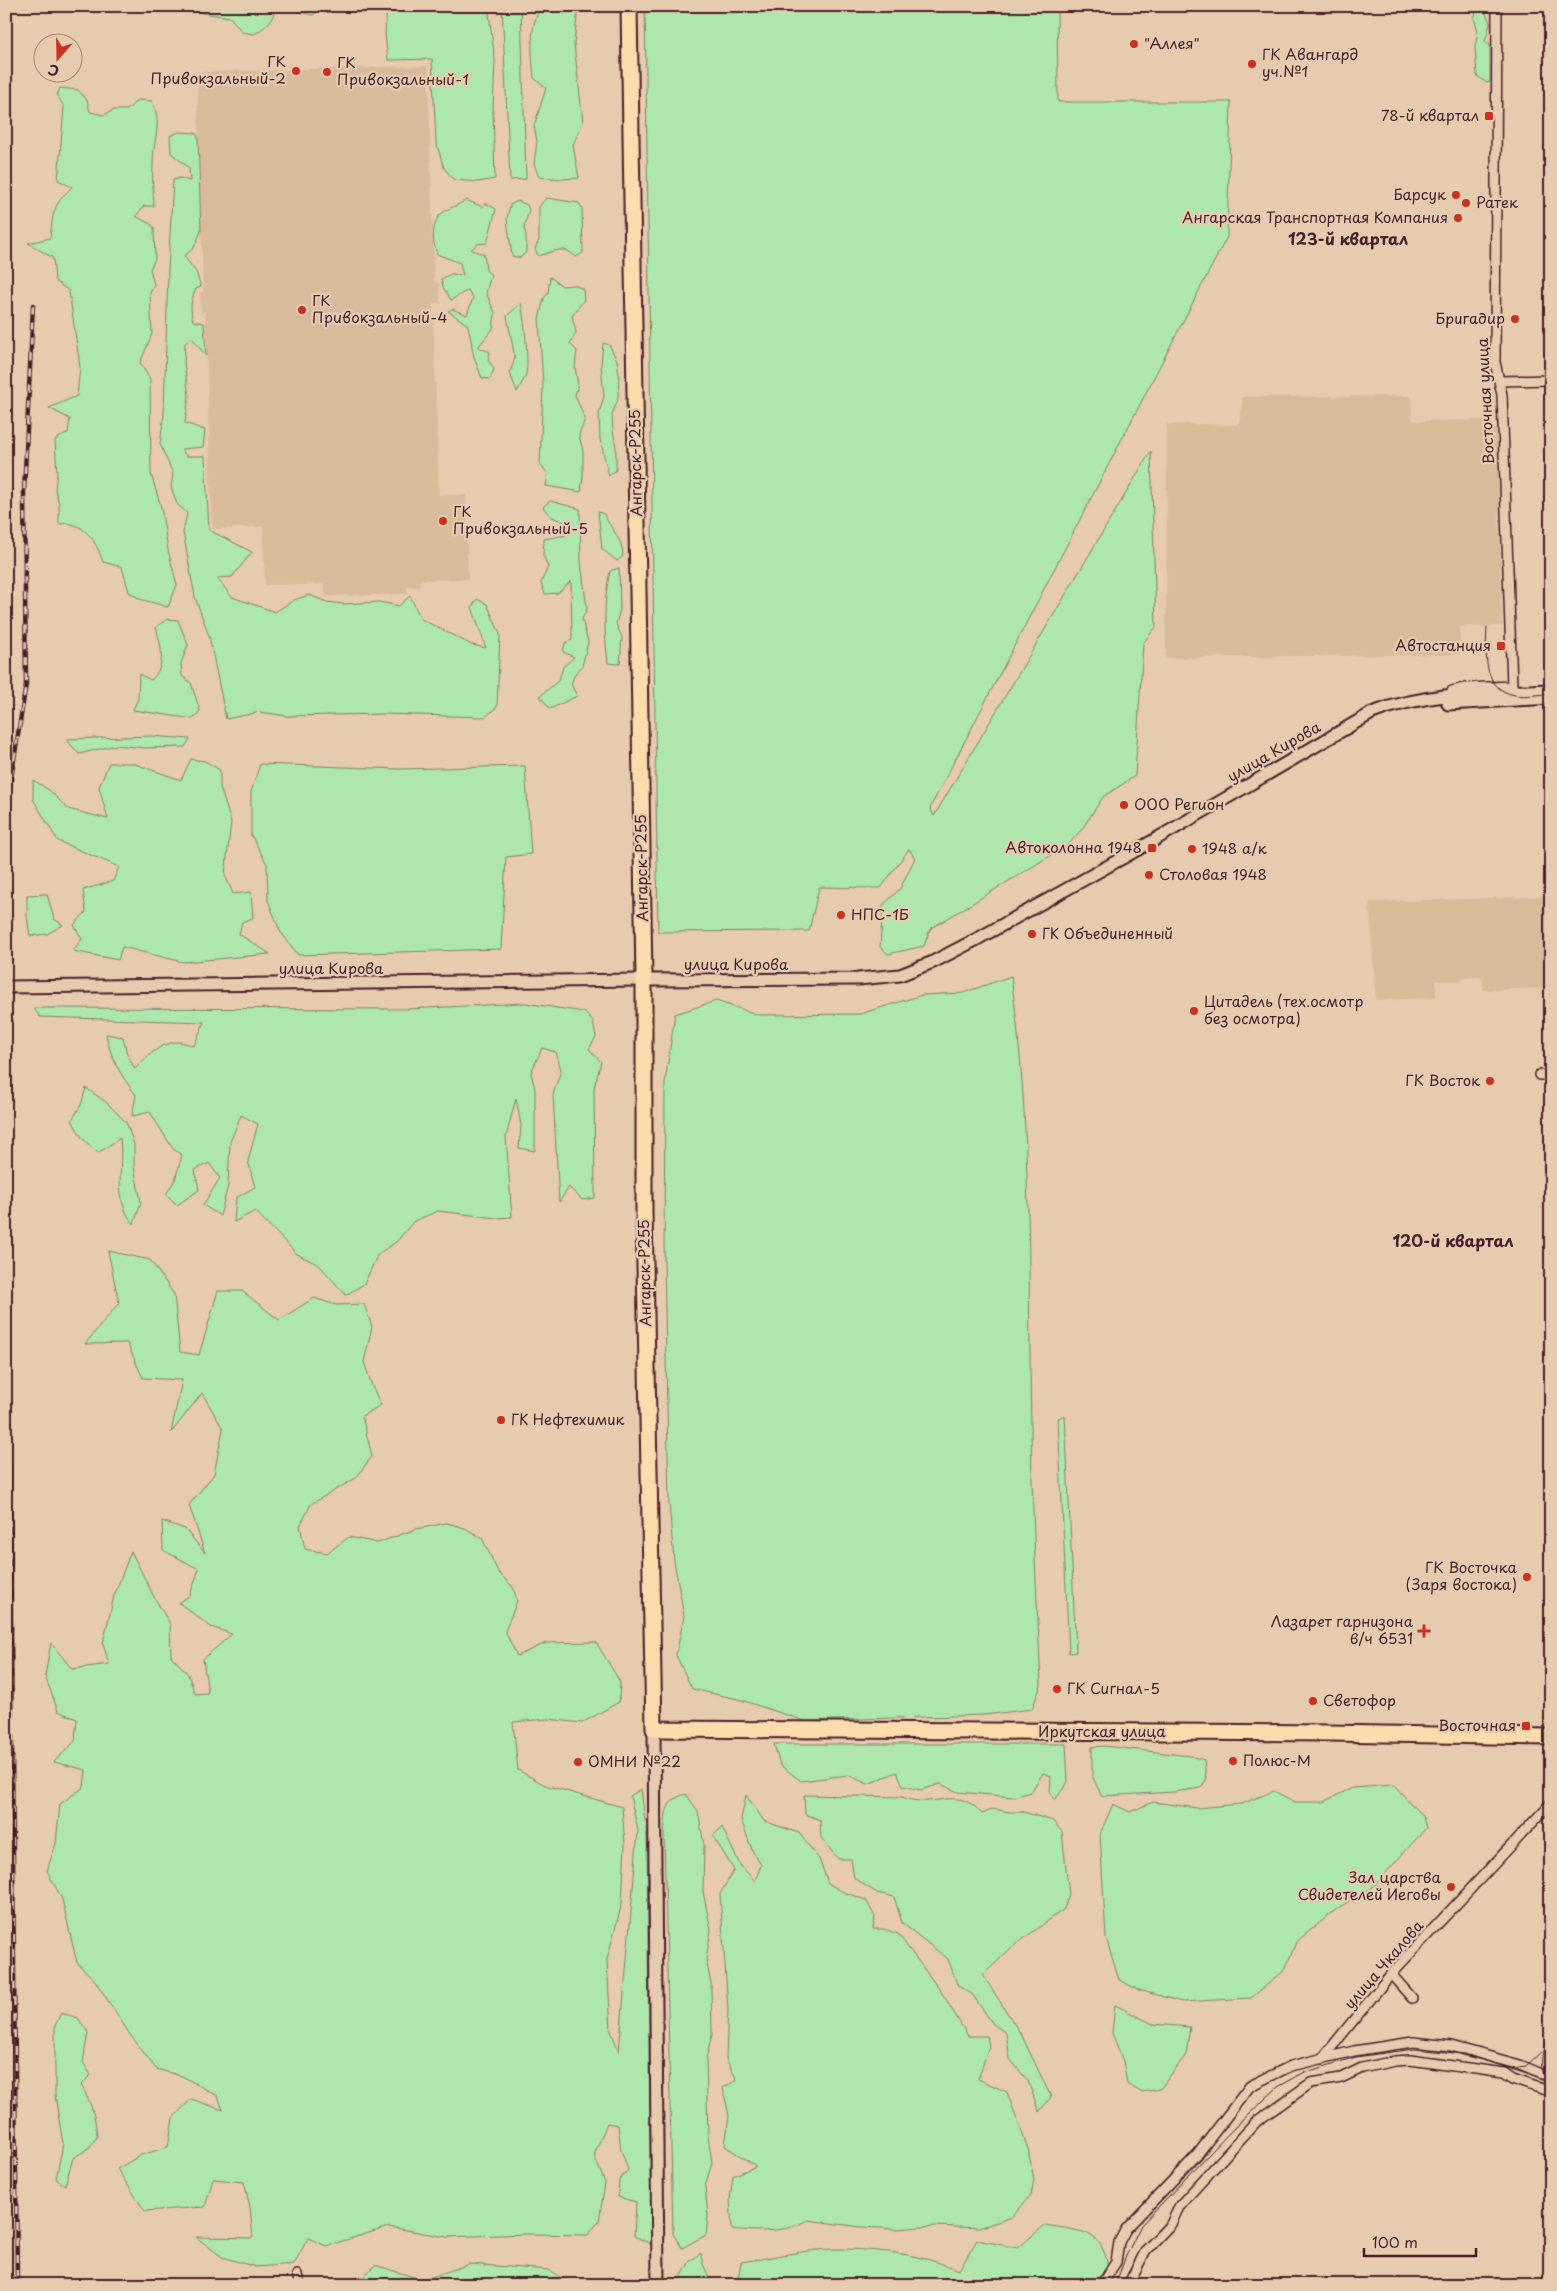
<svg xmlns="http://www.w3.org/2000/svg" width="1557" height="2291" font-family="'Playpen Sans',sans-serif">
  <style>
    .built { fill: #d8bb9b }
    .green { fill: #aee7ab; stroke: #7c836b }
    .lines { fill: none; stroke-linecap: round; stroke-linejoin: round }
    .minor-casing { stroke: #4a1f2b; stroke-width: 12 }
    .tertiary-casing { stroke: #4a1f2b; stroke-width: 15 }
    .primary-casing { stroke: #4a1f2b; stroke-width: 19 }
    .minor { stroke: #e7cbae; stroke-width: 9 }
    .tertiary { stroke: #e7cbae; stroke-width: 11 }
    .primary { stroke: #fcdcac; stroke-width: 15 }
    .tram { stroke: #4a1f2b; stroke-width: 1 }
    .rail-casing { stroke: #4a1f2b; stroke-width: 4.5 }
    .rail { stroke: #e7cbae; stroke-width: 2.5; stroke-dasharray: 8; stroke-linecap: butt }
    .poi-dot { fill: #c8321e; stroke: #e7cbae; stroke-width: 2 }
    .labels { text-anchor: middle; stroke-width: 4.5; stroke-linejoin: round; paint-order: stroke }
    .poi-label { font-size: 15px; fill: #4a1f2b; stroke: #e7cbae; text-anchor: start }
    .street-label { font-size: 15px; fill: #4a1f2b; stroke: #e7cbae }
    .neighbourhood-label { font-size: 16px; font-weight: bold; fill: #4a1f2b; stroke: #e7cbae }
  </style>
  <rect width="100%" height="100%" fill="#e7cbae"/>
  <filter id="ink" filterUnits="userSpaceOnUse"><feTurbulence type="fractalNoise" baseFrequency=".02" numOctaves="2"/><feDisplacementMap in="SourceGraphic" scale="10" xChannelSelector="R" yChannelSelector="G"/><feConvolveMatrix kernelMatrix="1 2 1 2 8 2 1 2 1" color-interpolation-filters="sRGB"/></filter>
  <g filter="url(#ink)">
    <path class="built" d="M428,66l6,216 5,1 1,20 -7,1 6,191h27l2,84 -48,1v7h-13v7l-82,2 -1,-12 -59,1 -2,-58 -51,2 -7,-217h-4l-1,-20h3l-6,-220z
      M1411,396l1,25 75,-1v9h10l5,197 -42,1v27l-294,4 1,-234 70,1 3,-5 3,-23z
      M1551,896v92l-67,2 -2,-13 -23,1 4,3h-27v17l-60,2 -7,-98z"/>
    <path class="green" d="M189,6h86c-1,15 -9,21 -21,28l-12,-2 -12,-15 -28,-4z
      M294,6h30l-11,9 -14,-3z
      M387,6h101l7,55 -2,49 2,69 -18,3 -23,-2 -10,-12 -8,-26 -4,-83 -44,1 -3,-26z
      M502,6h19l5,173 -16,1z
      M542,6h35l1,3 -4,35 9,78 -10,23 6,33 -18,1 -22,-2 -5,-13 3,-23 -3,-15 12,-38 -12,-10c-2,-22 -6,-53 8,-72z
      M645,6h412l1,96h173l-4,135 -297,571 4,8 217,-365 5,176 -13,16 -8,133 -32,21 -21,32 -14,16 -138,84 -6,17 -36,8 -8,-7 3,-42 17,-16 15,-31 -6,-9 -28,39 -62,-1 -10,44 -151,1z
      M1475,6h15v4l-5,1 5,12 -5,19 5,3v37l-3,1 -10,-7 -2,-29 3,-16 -4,-13 2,-6z
      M60,88l18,2 9,10 3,12 14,3 10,-5h13l10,-10 15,1c11,22 1,39 1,62 -1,14 0,29 1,43h-10l-8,10 16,9 2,4 1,30 -5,10 4,16 -4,8 2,41 -12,29 10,16 1,95 10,33 7,43 9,35 -9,22 -28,-8 -11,-7 -7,-25 -19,-5c-7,-21 -19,-42 -44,-38v-20l-4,-15 2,-16 -2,-33 13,-7 2,-14 -21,-11 28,-12 3,-29 -11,-76 -14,-10 -2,-23 -25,-15 22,-5c3,-26 3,-33 22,-51l-14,-7 6,-73 -7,-12z
      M179,132l17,1 2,4 3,94 -7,17 -10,8 12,16 5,15 -5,2c-6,12 -6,20 -3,32l11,2 2,33 -14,-18 -7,5 -1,20 5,33 -4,27 20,7 -2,17 -22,2 5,7h19l4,74 43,22 -20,25 -15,1 15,19 43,15 19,-12 15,-5 18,7 16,2 36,-2 20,4 11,-10 11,23 51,26 14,3 -14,-41 5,-8 10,5 13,30 -3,73 -12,10 -103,-3 -95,2 -27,-4 -34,7 -17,-83 -14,-39 -12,-65 4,-19 -10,-9 -6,-17 2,-13 -13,-30 4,-30 4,-144 5,-90 7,-2 10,3 -1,-13 -18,-15 -1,-17z
      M546,198l33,5 3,5 1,45 -7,4c-13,-13 -22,-5 -38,-1l-3,-7 4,-9v-33z
      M466,200l17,7 2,-4 11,6 -9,34 -10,1 -6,6 13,4 2,16 5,5 -5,18 9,20 -2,16 -15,18 12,5 -2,8 6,9 -4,10 -8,-1 -8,-21 -6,-32 -20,-14 4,-2 15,6 6,-17 -5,-8 -17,10 -8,-13 -2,-8 10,-5 12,1 -3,-12 -23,-9c-5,-13 -6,-31 5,-41 6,-5 17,-8 24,-13z
      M518,201l9,4 2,5 -5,18 2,7v17l-6,6 -8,-2 -5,-37 3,-14z
      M550,277l12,9 13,-1 8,4 1,11 -12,16 4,16 -6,12 7,7 -2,16 3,18 -3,10 10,24 -6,16 4,16v25l-2,16 -35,-6 2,-12 -8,-10 3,-79 -4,-66 5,-21 4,-5z
      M521,303c3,13 8,57 5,71 -2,6 -6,12 -9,18l-7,-19 5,-15 -8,-42z
      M603,343l6,2 8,15 2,15 -1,24 -6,16 1,16 3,15v24l-7,6 -9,-37 -1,-25 5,-18 -3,-31z
      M550,501l30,8 1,53 6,47 -5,10 6,23 -6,24 -7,8 -4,10 6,12 -27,13 -10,-13 19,-16 4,-13 11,-10 -11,-5 2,-9 7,-3 -1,-59 -13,12 -13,1 -4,-11 7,-16 -5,-12 1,-16 23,-4 4,-10 -21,-9 -7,-9z
      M598,512l6,2c7,16 19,25 19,42l-6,5 -15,-12z
      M619,568l1,42 -4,14 6,13 -2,27 -12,-1c-4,-32 -5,-61 2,-92z
      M167,619l11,1 10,25 -7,18 1,13 9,7 9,28 -7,8 -60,-9 5,-11 1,-25 12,6c16,-14 10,-35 5,-53z
      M151,736l39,3 -5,8 -40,1 -29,-3 -37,9 -13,-15z
      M191,759l14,2 15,9v17l11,35 -6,53 8,19 18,-2 2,26 -11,4 -3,12 31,20 -87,8 -61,-15 -4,13 -45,-9 9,-12 -8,-14 12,-13 -3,-22 30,-9 6,-14 -61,-26 -25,-42v-19l16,10 19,19 40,10 -9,-32 10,-24h23l49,17z
      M260,764l139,5 126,-3 6,88 -25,3 -5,92 -203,6 -18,-24 -12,-31 -1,-36 -16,-29v-43z
      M47,894l7,25 9,6 -16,9 -17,2 -3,-20v-21z
      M1011,976c21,150 17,302 20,452 1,86 6,171 10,257l-9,24 -48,6 -179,6 -67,-22 -46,-10 -16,-34 8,-39 -10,-55 -5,-57 -5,-243 1,-178 10,-69 41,-13 43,14 101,-1 62,-19 41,-2z
      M525,1003l59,9 9,10 3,15 -7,12 12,13 -7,26 1,110 -13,2 -13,-13 -10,15 -6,-107 8,-25 -5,-18 -14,-4 -11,25 4,16v62l-16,-3 2,-23 -5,-27 -10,39 6,80 -15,1 -59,-7 -24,10 -18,21 -18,12 -14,30 -18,11 -27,-30 -22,-11 -42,-43 -21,11 2,-24 19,-11 -7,-26 10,-37 -17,-9 -11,27 -2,44 -8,30 -17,-11 17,-27 -11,-15 -14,7 4,20 -22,15 -11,-11 9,-14 7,-25 -9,-6 -23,-37 -18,4 4,-21c-16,-21 -25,-35 -30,-61l17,3 4,17 8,15c11,-12 26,-27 44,-27 5,0 11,3 15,4l10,-24 -164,-5 -6,-9 373,1z
      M86,1088l20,14 20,20 8,22v23l7,35 -7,22c-3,-4 -7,-9 -9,-14 -9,-22 -2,-49 -5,-72l-22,15 -16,-15 -10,-18 9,-15z
      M108,1251l42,9 24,34 6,58 19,3 19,-64h24l37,29 35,-22 22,7 28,-1 8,23 -8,35 8,24 9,19 -19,11 10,40 -16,22 -45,26 -11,22 5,23 22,4 22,-16 29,6 38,-14 31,-6 18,5 17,10 16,34 15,15 4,14 -12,30 12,25 29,-13 50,-1 24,40 -1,20 -37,21 -34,-4 -35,3 5,48 27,15 77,22 3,37 -3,59 -15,56 4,72 8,21 19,-222 -8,-34 11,-7 6,48 4,407 -17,-8 2,-34 -18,-5 1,-17 9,-10 -7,-20 -3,-25 -11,-2 -13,32 11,28 -6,38 -11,14 -62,-1 -79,3 -58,-10 -63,19 -18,-8 -14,26 -38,3 -34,-10 -26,-20 57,1 -3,-31 -6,-25 -31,-3 -8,28 -60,4 -28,-42 24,-14 27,-8 5,-29 18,-19 32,11 -5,-14 -36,-20 -26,-7 -27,-36 -35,-54 -17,-16 -15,-64 -15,-28 9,-28 4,-39 24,-17 2,-17 -32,-8 21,-21 2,-22 -19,-8 -13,-35 6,-33 21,26 37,-5 -6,-21 11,-47 17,-45 23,46 16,27 1,32 17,18 7,20 13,-1 -5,-34 29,-25 -21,-7 -32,-24 11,-8 9,-26 -36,-19 -1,-29 23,8 20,24 -16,-48 25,-31 9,-45 -21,-36 -31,40 11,-53 -39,-2 -16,-35 -42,1 34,-41z
      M1065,1415l11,237 -7,1 -11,-235z
      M774,1744h292l2,38 -13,18 -5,-8 1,-16 -8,-3 -12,19 -18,5 -55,-5 -18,-8 -19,6 -18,-4 -6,-14 -29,12 -20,-9 -47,6 -21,-16z
      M1104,1746l86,10 14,4 2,20 -5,8 -27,4 -72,4 -10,-20v-29z
      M1394,1785l29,32 3,11 -53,59 -35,21 -42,34 -11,28 -34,28 -69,4 -43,-12 -20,-10 -13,-42 -6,-104 13,-30 17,8 23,-10 44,6 44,-4 33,-13 21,11h28l29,-14z
      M686,1794l12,17 6,34 -1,47 8,38 -5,29 5,25 1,51 -6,24 2,77 4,27 -7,23 3,30 -2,19 -24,13 -9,-14 -9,-401c2,-19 0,-33 22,-39z
      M746,1795l18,26 35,12 20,26 9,24 15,9 23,8 9,17 -2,12h11l14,5 44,59 26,43h19l2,11 -11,32 29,13 21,57 6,31 -3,15 -19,22 -33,11 -44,-2 -39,3 -35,-2 -54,-7c-20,13 -53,12 -75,9l-2,-29 3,-24 23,-10 -31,-20 4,-30 -6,-28 14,-8 -11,-21 2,-51 -8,-114 14,-24 -21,-34 9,-9 18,38 15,16 6,-16 -9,-15 -11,-31z
      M804,1795l98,2c33,14 55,-14 80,17l11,-5 17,3h14l29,9 9,11 7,63 -5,14 -53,39 -28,27 39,61 29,61 -12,15 -11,-31 -18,-22 -4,-26 -13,-9 -21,-30 -14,-8 -10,-27 -46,-36 -8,-26 -17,-4 -23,-15 -3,-19h-13l-17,-21 -1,-18 -15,-6z
      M1115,2005l38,19 37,3 -4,28 -26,34 -19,3 -14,-8 -4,-23 -11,-28z
      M61,2013l17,5 10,14 -5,30 8,13 -10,10c10,18 15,32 16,52l-9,12 -15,9 -8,27 -9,-6 7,-35 -8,-49v-69z
      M1045,2225c41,7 60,4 64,52l-7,8h-365l4,-23c30,-4 65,-13 95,-13 42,0 84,5 123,21l18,-30 41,8z
      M701,2253c0,12 8,20 10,32h-34l13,-24z
      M469,2264l80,6 18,12 21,-1 14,4h-247l20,-20 48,15z"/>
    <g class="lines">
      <g class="minor-casing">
        <path id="minor" d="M1497,6l-2,356 7,33 10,291 7,9
          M1500,381l51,-1
          M1452,691l13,-3 47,-2
          M1539,1075h12
          M1391,1974l21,24
          M1322,2059l69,-85 160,-171
          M297,2275l3,10
          M1101,2285l15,-23 3,-20 7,-13 71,-74 53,-69 41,-20 63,-15 59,-9 38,4 69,19 31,13
          M1128,2285l18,-35 25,-26 9,-19 77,-84 54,-38 30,-5 21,-10 33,-7 15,-1 94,13 9,6 38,13"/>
      </g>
      <g class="tertiary-casing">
        <path id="tertiary" d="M1448,704l103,-6
          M6,987l638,-7 214,-1 42,-4 33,-13 46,-24 165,-92 228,-133c56,-22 119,-20 179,-23
          M654,1729l4,556"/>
      </g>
      <g class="primary-casing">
        <path id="primary" d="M629,6l15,974v232l10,517 675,4 222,4"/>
      </g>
      <use href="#minor" class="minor"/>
      <use href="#tertiary" class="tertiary"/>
      <use href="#primary" class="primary"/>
      <path class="tram" d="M1487,627c-1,26 -6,62 28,68 11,2 25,-1 36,-1
        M1512,2068l14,-2 15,-14
        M1549,2082c-15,-16 -4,-36 2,-54
        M1115,2285l11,-29 15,-31 92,-96 45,-42 25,-14 53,-16 58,-8 51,5 86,28"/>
      <g class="rail-casing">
        <path id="rail" d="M6,359v357
          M9,792l17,-108 -2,-192 9,-187
          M6,1102l11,1183"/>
      </g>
      <use href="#rail" class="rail"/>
    </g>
  </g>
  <g class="poi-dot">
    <circle cx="1134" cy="44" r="5"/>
    <circle cx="1252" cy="64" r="5"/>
    <circle cx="296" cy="71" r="5"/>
    <circle cx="327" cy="72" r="5"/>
    <rect x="1484" y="111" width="10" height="10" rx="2.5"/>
    <circle cx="1456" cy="195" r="5"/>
    <circle cx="1466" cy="203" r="5"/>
    <circle cx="1458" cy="218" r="5"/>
    <circle cx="302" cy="310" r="5"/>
    <circle cx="1515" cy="319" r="5"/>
    <circle cx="443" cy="521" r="5"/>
    <rect x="1496" y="641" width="10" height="10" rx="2.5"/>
    <circle cx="1124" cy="805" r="5"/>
    <rect x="1147" y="843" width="10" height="10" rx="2.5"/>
    <circle cx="1192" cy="849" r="5"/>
    <circle cx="1149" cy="875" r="5"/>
    <circle cx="841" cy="915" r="5"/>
    <circle cx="1032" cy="934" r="5"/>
    <circle cx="1194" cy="1011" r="5"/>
    <circle cx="1490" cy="1081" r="5"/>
    <circle cx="501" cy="1420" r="5"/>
    <circle cx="1527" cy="1577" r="5"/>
    <path d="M1421.5 1623.5h5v5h5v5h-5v5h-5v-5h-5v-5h5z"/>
    <circle cx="1057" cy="1689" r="5"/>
    <circle cx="1313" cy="1701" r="5"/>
    <rect x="1521" y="1721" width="10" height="10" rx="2.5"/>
    <circle cx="1233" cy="1761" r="5"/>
    <circle cx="578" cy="1762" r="5"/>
    <circle cx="1451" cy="1887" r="5"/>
  </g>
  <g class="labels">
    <g class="poi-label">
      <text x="1144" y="49">"Аллея"</text>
      <text x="1262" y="60">ГК Авангард<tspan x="1262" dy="17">уч.№1</tspan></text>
      <text x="286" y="67" text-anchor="end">ГК<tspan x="286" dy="17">Привокзальный-2</tspan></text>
      <text x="337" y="68">ГК<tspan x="337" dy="17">Привокзальный-1</tspan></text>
      <text x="1479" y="121" text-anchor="end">78-й квартал</text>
      <text x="1446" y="200" text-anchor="end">Барсук</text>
      <text x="1476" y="208">Ратек</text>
      <text x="1448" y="223" text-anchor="end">Ангарская Транспортная Компания</text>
      <text x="312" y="306">ГК<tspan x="312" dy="17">Привокзальный-4</tspan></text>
      <text x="1505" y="324" text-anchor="end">Бригадир</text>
      <text x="453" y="517">ГК<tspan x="453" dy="17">Привокзальный-5</tspan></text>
      <text x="1491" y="651" text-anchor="end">Автостанция</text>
      <text x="1134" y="810">ООО Регион</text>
      <text x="1142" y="853" text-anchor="end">Автоколонна 1948</text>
      <text x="1202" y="854">1948 а/к</text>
      <text x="1159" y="880">Столовая 1948</text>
      <text x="851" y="920">НПС-1Б</text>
      <text x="1042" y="939">ГК Объединенный</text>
      <text x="1204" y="1007">Цитадель (тех.осмотр<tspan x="1204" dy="17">без осмотра)</tspan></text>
      <text x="1480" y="1086" text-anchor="end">ГК Восток</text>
      <text x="511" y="1425">ГК Нефтехимик</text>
      <text x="1517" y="1573" text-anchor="end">ГК Восточка<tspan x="1517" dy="17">(Заря востока)</tspan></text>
      <text x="1413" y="1627" text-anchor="end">Лазарет гарнизона<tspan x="1413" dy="17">в/ч 6531</tspan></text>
      <text x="1067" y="1694">ГК Сигнал-5</text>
      <text x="1323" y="1706">Светофор</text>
      <text x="1516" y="1731" text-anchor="end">Восточная</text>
      <text x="1243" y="1766">Полюс-М</text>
      <text x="588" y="1767">ОМНИ №22</text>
      <text x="1441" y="1883" text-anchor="end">Зал царства<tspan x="1441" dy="17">Свидетелей Иеговы</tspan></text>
    </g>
    <g class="street-label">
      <text transform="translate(1486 401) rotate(-93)" y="5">Восточная улица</text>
      <text transform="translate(636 463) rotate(-91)" y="5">Ангарск-Р255</text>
      <text transform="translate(1274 752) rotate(-30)" y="5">улица Кирова</text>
      <text transform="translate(642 868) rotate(-91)" y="5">Ангарск-Р255</text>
      <text x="736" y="970">улица Кирова</text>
      <text x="331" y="974">улица Кирова</text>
      <text transform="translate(645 1273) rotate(-91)" y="5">Ангарск-Р255</text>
      <text x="1102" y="1737">Иркутская улица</text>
      <text transform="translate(1384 1965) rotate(-49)" y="5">улица Чкалова</text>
    </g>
    <g class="neighbourhood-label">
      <text x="1348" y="245">123-й квартал</text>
      <text x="1453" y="1247">120-й квартал</text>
    </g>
  </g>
  <rect width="1557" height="2291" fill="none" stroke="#e7cbae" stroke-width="25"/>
  <rect x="12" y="12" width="1532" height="2266" fill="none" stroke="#4a1f2b" stroke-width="2" filter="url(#ink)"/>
  <g transform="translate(58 58) rotate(200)"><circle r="24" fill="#e7cbae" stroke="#a8867a"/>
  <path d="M0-4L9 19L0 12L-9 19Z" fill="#c8321e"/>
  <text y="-8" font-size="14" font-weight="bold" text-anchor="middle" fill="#4a1f2b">С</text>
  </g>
  <path d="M1364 2248v8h112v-8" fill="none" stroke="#4a1f2b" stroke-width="2.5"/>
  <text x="1372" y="2248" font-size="15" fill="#4a1f2b" stroke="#e7cbae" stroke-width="4" paint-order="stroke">100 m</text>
</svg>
